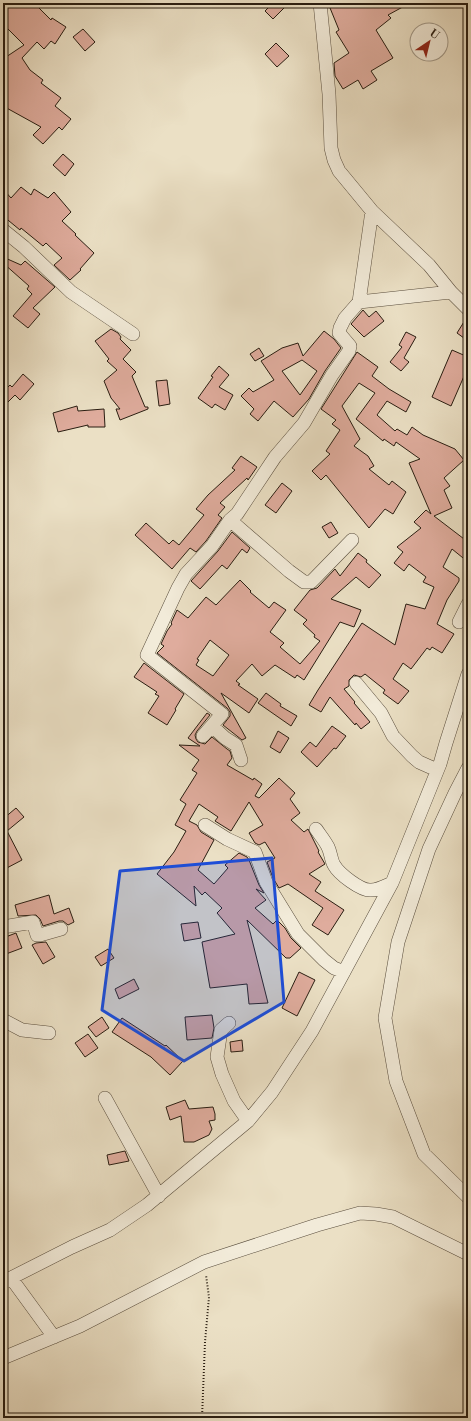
<svg xmlns="http://www.w3.org/2000/svg" width="471" height="1421" font-family="'Libre Bodoni',serif">
  <style>
    .building { fill: #dfac9d; stroke: #291d11; fill-rule: evenodd }
    .lines { fill: none; stroke-linecap: round; stroke-linejoin: round }
    .minor-casing { stroke: #5a4e3e; stroke-width: 14 }
    .path { stroke: #291d11; stroke-width: 2; stroke-dasharray: 1 2; stroke-linecap: butt }
    .minor { stroke: #f2ebd9; stroke-width: 13 }
    .marked { fill: #1d4ed8; fill-opacity: 0.2; stroke: #1d4ed8; stroke-width: 3; stroke-linejoin: round }
  </style>
  <rect width="100%" height="100%" fill="#ebe0c5"/>
  <filter id="stains"><feTurbulence type="fractalNoise" baseFrequency=".005" numOctaves="4"/><feColorMatrix values="0 0 0 0 .2 0 0 0 0 .09 0 0 0 0 .02 0 0 0 .5 -.17"/></filter>
  <radialGradient id="worn" r=".72"><stop offset=".6" stop-color="#630" stop-opacity="0"/><stop offset="1" stop-color="#630" stop-opacity=".3"/></radialGradient>
  <path class="building" d="M3,3h31l17,17 1,-2 14,9 -11,17 -4,-3 -7,8 -7,-7 -15,16 8,12 13,10 -2,3 20,15 -6,8 16,13 -9,11 -3,-3 -16,17 -10,-9 8,-8 -38,-21v-47l21,-14 -21,-21z
    M273,3h16l-16,16 -8,-8z
    M328,3h82l-22,12 3,3 -15,12 17,28 -22,13 6,9 -14,9 -5,-9 -15,9 -8,-13 -1,-13 15,-10 -13,-21 3,-2z
    M83,29l12,13 -10,9 -12,-14z
    M276,43l13,13 -12,11 -12,-13z
    M63,154l11,10 -9,12 -12,-11z
    M21,187l10,8 3,-6 14,9 6,-6 17,20 -9,9 14,13 -1,1 19,18 -14,16 1,1 -11,10 -16,-15 8,-7 -16,-15 -3,3 -22,-18 -1,2 -17,-14v-27l8,9z
    M3,257l18,8 4,-4 30,26 -22,21 7,6 -12,14 -15,-12 19,-22 -5,-5 2,-3 -26,-23z
    M363,310l6,7 7,-6 8,10 -20,16 -13,-13z
    M467,317h1v24l-11,-8z
    M111,329l7,4 3,4 -1,2 11,11 -8,9 13,13 -4,4 13,31h3v2l-28,11 -4,-11h4l-9,-11 -7,-17 13,-11 -10,-9 2,-2 -14,-18z
    M324,331l10,8 7,9 -16,23 -16,28 -16,18 -19,-16 -16,20 -8,-7 4,-5 -13,-13 8,-8 4,4 21,-12 -13,-19 21,-13 16,-5 5,13zM302,360l15,11 -17,24 -18,-24z
    M406,332l10,5 -12,21 5,4 -8,9 -11,-9 12,-15 -3,-2z
    M259,348l5,8 -9,5 -5,-7z
    M452,350l16,7v10l-17,39 -19,-9z
    M357,352l21,15 -6,9 17,13 22,13 -5,10 -19,-11 -10,14 18,16 2,-2 10,6 5,-8 11,8 32,14 9,11 -20,18 6,8 -6,4 8,18 -18,8 34,26v20l-16,-13 -9,18 16,11v3l-12,19 -10,24 17,10 -12,19 -10,-6 -2,3 -3,-2 -16,21 -8,-6 -10,16 16,12 -11,13 -15,-11 2,-3 -20,-16 -4,3 -7,-2 -5,5v6l-5,3 11,13 -1,1 16,19 -9,7 -5,-6 -1,2 -25,-28 -9,15 -12,-7 9,-15 44,-67 33,22 11,-41 19,5 9,-22 -11,-5 3,-5 -17,-13 -5,7 -10,-8 9,-11 -6,-5 24,-19 -7,-6 12,-12 5,4 -22,-51 11,-4 -24,-17 -2,4 -10,-7 -1,2 -27,-22 19,-26 -16,-10 -17,23 18,33 -6,7 14,10 6,10 -5,3 20,16 3,-4 14,11 -13,22 -8,-5 -16,19 -43,-53 -5,5 -9,-9 18,-17 -4,-3 14,-21 -8,-6 4,-4 -15,-11z
    M219,366l10,9 -10,12 14,8 -8,15 -10,-6 -3,4 -14,-10 15,-21 -2,-1z
    M23,374l11,10 -14,16 -5,-5 -12,12v-15l7,-7 2,2z
    M167,380l3,24 -11,2 -3,-25z
    M77,406l1,5 26,-2 1,18h-17v-2l-30,7 -5,-19z
    M241,456l16,11 -9,13 -1,-2 -27,25 5,4 -7,8 4,3 -16,23 -10,11 -6,-4 -18,21 -37,-34 11,-12 23,21 4,-4 6,5 25,-30 -8,-6 12,-14 27,-25 -3,-2z
    M282,483l10,8 -16,22 -11,-8z
    M331,522l7,11 -9,5 -7,-11z
    M232,532l18,16 -3,5 -5,-4 -15,20 -5,-4 -22,24 -9,-8 27,-30z
    M358,553l9,7 -1,2 15,13 -12,13 -13,-11 -25,22 30,11 -7,17 -14,-5 -36,58 -7,-5 -2,3 -20,-13 -13,11 -10,-12 -16,17 4,3 -2,1 20,14 -9,14 -28,-20 25,45 -4,2 -19,-15 7,-9v-4l-3,-4 -70,-55 7,-7 -3,-2 6,-13 5,-7 -1,-1 6,-13 11,8 18,-21 10,8 24,-25 11,11 -1,1 19,16 5,-6 12,8 -16,22 14,11 -4,4 20,17 20,-23 -6,-4 1,-2 -12,-11 4,-4 -13,-10 16,-20 7,-2 18,-19 5,7zM210,640l19,15 -16,21 -17,-11 3,-5 -2,-1z
    M144,663l40,31 -9,15 1,1 -9,15 -19,-12 11,-17 -4,-2 2,-2 -23,-15z
    M266,693l15,11 -1,2 17,10 -6,10 -33,-23z
    M207,713l3,2 -13,16 -2,4 1,4 2,3 7,2 7,-7 15,12 3,2 2,7 -5,7 26,15 1,-2 8,6 -7,12 4,2 20,-20 16,15 -5,6 10,14 -9,7 13,12 4,-3 11,22 -1,1 7,12 -16,10 12,8 -6,9 29,19 -16,25 -16,-10 11,-17 -35,-24 -9,4 -6,-10 -6,-16 8,-4 -10,-16 -6,3 -4,-2 -6,-10 14,-8 -14,-23 -18,29 -16,-10 3,-4 -19,-13 -10,17 8,4 4,7 13,8 -16,30 16,14 14,-16 -3,-3 14,-12 8,4 2,3 10,25 5,8 -8,-4 10,11 -11,8 18,16 4,-4 8,8 6,10 10,10 -11,10h-4l-39,-38 21,83 -19,1 -2,-20 -37,4 -8,-46 33,-8 -18,-21 5,-5 -17,-16 -3,3 -8,-9 2,20 -39,-32 17,-22 12,-21 -11,-6 11,-21 -6,-4 17,-27 -5,-3 7,-10 -20,-15 21,1 -12,-8z
    M332,726l14,10 -10,13 -2,-1 -17,19 -16,-15 9,-10 6,5z
    M278,731l11,7 -9,15 -10,-6z
    M16,808l8,9 -17,14 15,29 -19,10v-51z
    M49,895l5,19 15,-6 5,14 -6,3 -5,-4h-4l-16,5 -3,-7 -4,-4 -18,1 -3,-11z
    M198,922l3,16 -17,3 -3,-17z
    M16,933l6,15 -16,6 -3,-7v-9z
    M46,942l9,15 -12,7 -11,-19 4,-2z
    M108,949l6,9 -13,8 -6,-9z
    M299,972l16,8 -18,36 -15,-8z
    M134,979l5,10 -20,10 -4,-10z
    M212,1015l2,13 -2,10 -25,2 -2,-23z
    M102,1017l7,11 -13,9 -8,-10z
    M122,1018l43,28 1,-1 17,16 -13,14 -19,-18 -39,-25z
    M88,1034l10,14 -13,9 -10,-14z
    M242,1040l1,11 -12,1 -1,-10z
    M185,1100l4,9 24,-2 2,7v6l-6,1 3,8 -3,6 -15,7h-10l-3,-26 -11,4 -4,-13z
    M125,1151l4,10 -20,4 -2,-10z"/>
  <g class="lines">
    <g class="minor-casing">
      <path id="minor" d="M320,3l9,91 2,54 3,12 5,11 33,40 57,54 22,27 17,17
        M3,230l21,17 47,45 62,42
        M359,302l92,-10
        M230,520l59,51 15,11h7l4,-4 37,-38
        M459,622l9,-18
        M356,683l25,30 12,23 19,20 7,6 18,8
        M212,726l13,12 11,7 5,15
        M203,736l19,-22 -75,-59 31,-67 8,-14 26,-28 18,-26 7,-6 38,-57 29,-34 28,-48 17,-24 1,-5 -11,-13 1,-5 5,-10 14,-16 13,-91
        M468,768l-13,25 -26,56 -31,93 -13,76 11,63 28,73 44,43
        M205,825l22,14 28,13 11,30 32,52 26,26 10,8 10,4
        M316,829c4,6 9,12 12,18 3,6 3,13 6,18 5,9 27,26 37,25 8,0 14,-4 21,-7
        M3,927l30,-5 4,13h3l21,-6
        M3,1020l19,10 27,3
        M229,1023l-8,7 -4,27 5,17 12,27 14,20
        M105,1098l54,98
        M11,1278l43,59
        M3,1282l69,-35 38,-17 37,-25 101,-84 24,-29 40,-61 80,-148 48,-119 6,-21 22,-69
        M3,1358l77,-32 124,-64 113,-37 43,-12 16,1 17,3 75,37"/>
    </g>
    <path class="path" d="M202,1418l3,-76 4,-45 -3,-22"/>
    <use href="#minor" class="minor"/>
  </g>
  <path class="marked" d="M272,858l12,144 -100,59 -82,-51 18,-139z"/>
  <rect width="471" height="1421" fill="none" stroke="#ebe0c5" stroke-width="16"/>
  <rect x="4" y="4" width="463" height="1413" fill="none" stroke="#291d11" stroke-width="2"/>
  <rect x="8" y="8" width="455" height="1405" fill="none" stroke="#291d11"/>
  <g transform="translate(429 42) rotate(35)"><circle r="19" fill="#f2ebd9" stroke="#a29989"/>
  <path d="M0-3L7 15L0 10L-7 15Z" fill="#8f2418"/>
  <text y="-6" font-size="11" font-weight="bold" text-anchor="middle" fill="#291d11">U</text>
  </g>
  <rect width="100%" height="100%" filter="url(#stains)"/>
  <rect width="100%" height="100%" fill="url(#worn)"/>
</svg>
